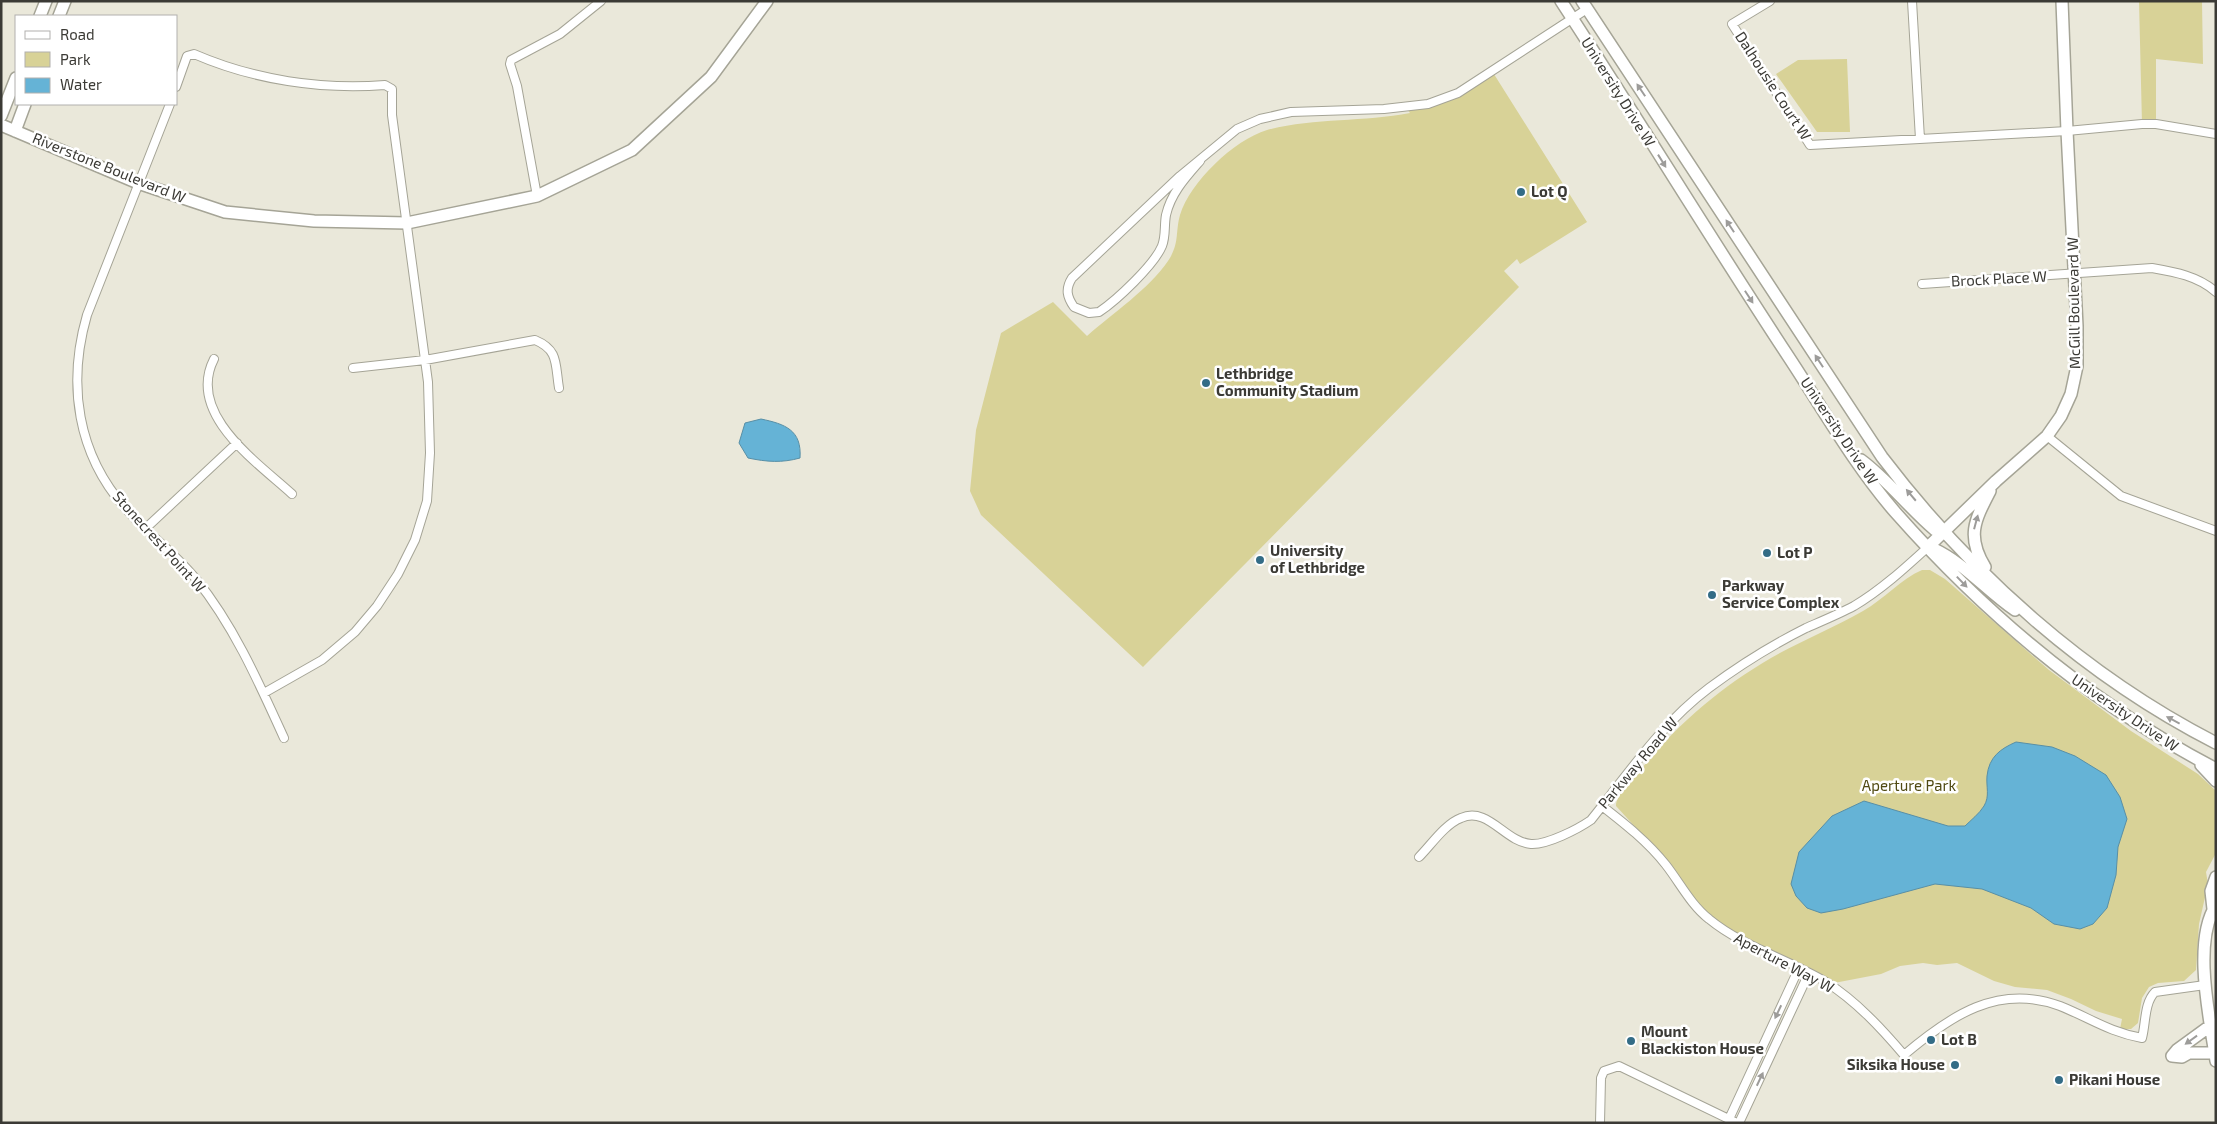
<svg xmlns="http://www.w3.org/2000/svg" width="2217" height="1124" font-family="'Exo 2',sans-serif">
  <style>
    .green { fill: #d8d297 }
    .water { fill: #65b3d6; stroke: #588fa6 }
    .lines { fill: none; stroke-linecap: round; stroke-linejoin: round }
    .street-casing { stroke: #a5a496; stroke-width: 10 }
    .secondary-casing { stroke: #a5a496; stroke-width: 14 }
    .street { stroke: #fff; stroke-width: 8 }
    .secondary { stroke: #fff; stroke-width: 11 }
    .oneway { fill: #9d9c9a }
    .poi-dot { fill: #336c86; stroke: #fff; stroke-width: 2 }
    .labels { text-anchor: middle; stroke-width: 5; stroke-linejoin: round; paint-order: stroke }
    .street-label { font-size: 15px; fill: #3b3a35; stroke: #fff }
    .poi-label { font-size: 15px; font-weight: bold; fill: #3b3a35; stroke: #fff; text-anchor: start }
    .park-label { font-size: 15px; fill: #504a13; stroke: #fff }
  </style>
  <rect width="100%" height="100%" fill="#eae8da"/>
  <path class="green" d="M2139,1h63l1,63 -47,-5v65h-14z
    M1847,59l3,73h-33l-41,-58 22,-14z
    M1492,71l95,151 -67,42 -3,-5 -13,12 15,16 -376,380 -162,-152 -11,-24 6,-61 25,-97 52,-31 34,34c25,-22 63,-48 81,-75 12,-18 7,-28 12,-46 10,-33 54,-75 87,-85 45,-12 97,-8 143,-17l-4,-5 44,-11z
    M1922,570h8l15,9 104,91 82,61 67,43 18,17v62l-10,19 2,12 -9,40 -3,46 -12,11 -26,2 -9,4 -7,11 -4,25 -7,6h-11l2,-10 -26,-8 -25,-12 -24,-9 -32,-3 -21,-6 -37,-18 -20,2 -14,-2 -23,3 -19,8 -47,9 -116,-60 -18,-16 -42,-55 -42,-46c0,-12 16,-25 23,-34 36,-46 82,-85 132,-114 30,-17 62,-30 92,-47 21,-12 38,-32 59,-41z"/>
  <path class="water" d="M761,419c24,5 41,11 39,39 -18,5 -33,4 -52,0l-9,-15 6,-20z
    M2016,742l36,5 23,9 31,19 14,22 7,22 -9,28 -2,28 -9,33 -14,16 -13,5 -26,-5 -23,-16 -49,-19 -47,-5 -92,25 -22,4 -14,-5 -11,-12 -5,-12 8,-32 33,-36 32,-15 84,25h17c6,-6 14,-12 19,-20 6,-10 2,-19 3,-30 2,-19 13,-27 29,-34z"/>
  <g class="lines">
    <g class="street-casing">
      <path id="street" d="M1770,1l-38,23 78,121 257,-14 75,-7h14l60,10
        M1912,1l8,138
        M176,87l11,-31 7,-2c60,26 127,36 191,31l7,4v26l36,267 2,71 -3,48 -12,39 -17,34 -21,32 -22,26 -33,28 -58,33
        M170,104l-83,211c-20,69 -10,139 39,194 22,25 49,44 70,70 38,47 63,104 88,159
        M1200,161c-14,16 -29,32 -34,54 -2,11 0,21 -4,31 -8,19 -45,54 -63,66l-10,1 -15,-6c-7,-10 -9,-18 -2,-29l108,-102 57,-47 23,-10 31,-7 93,-3 44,-5 30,-11 129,-84
        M537,196l-20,-110 -7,-22 1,-4 49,-26 41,-33
        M1922,284l230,-16c23,4 46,8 64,24
        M214,359c-28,55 43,103 78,135
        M353,368l72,-8 110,-20c24,10 20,24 24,48
        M2047,436l74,60 95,35
        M146,528l91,-85
        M1602,806c23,18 46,36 64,59 14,18 25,40 43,54 34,28 79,40 117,63 30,19 55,46 78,73 46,-39 94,-72 156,-49 30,12 49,26 82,32 4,-15 2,-35 13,-46l50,-7
        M1419,857c12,-12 26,-33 42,-39 27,-12 44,24 70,26 16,1 47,-15 60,-24 37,-46 70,-96 118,-132 31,-23 63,-43 97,-60 16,-7 33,-14 48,-22 27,-16 51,-38 74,-59
        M1729,1119l70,-151
        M1600,1123l1,-45 3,-7 15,-5 118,57
        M1739,1123l70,-150"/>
    </g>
    <g class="secondary-casing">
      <path id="secondary" d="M1561,1c77,118 150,238 227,355 35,53 67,110 108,157 91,103 198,192 320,256
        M1582,1l300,456c89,117 203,219 334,286
        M40,16l6,-15
        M59,16l6,-15
        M1,116l15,-38
        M1,125l137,58 87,29 89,9 93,2 130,-27 95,-46 79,-73 56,-76
        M15,131l10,-27
        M1861,460c27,20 48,48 74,70
        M1928,547l68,-66 51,-45 14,-20 10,-22 6,-28v-40l-10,-195 -5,-130
        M1934,549c30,14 53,42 81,61
        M1985,567c-19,-31 -10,-47 5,-76
        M2201,765l15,16
        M2216,905c-24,37 -6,114 0,156
        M2213,909l-2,-18 5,-14
        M2172,1056l5,-6 33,-24
        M2172,1056l10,1 7,-4h26"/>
    </g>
    <use href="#street" class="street"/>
    <use href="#secondary" class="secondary"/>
  </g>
  <defs><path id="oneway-solid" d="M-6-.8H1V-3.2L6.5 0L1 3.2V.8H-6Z" transform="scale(1.25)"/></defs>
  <g class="oneway">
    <use href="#oneway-solid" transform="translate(1641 90) rotate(-124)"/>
    <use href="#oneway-solid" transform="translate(1662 161) rotate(58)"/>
    <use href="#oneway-solid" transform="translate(1730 226) rotate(-123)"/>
    <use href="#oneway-solid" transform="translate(1749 297) rotate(57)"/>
    <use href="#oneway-solid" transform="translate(1819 361) rotate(-123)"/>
    <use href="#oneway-solid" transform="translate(1911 495) rotate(-130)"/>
    <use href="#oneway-solid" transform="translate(1976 522) rotate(-75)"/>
    <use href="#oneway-solid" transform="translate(1962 582) rotate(46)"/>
    <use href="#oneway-solid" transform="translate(2173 720) rotate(-152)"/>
    <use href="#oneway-solid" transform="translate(1778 1012) rotate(115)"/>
    <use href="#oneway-solid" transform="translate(2191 1040) rotate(144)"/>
    <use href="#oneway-solid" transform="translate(1760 1079) rotate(-65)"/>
  </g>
  <g class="poi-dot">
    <circle cx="1521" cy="192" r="5"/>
    <circle cx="1206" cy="383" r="5"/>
    <circle cx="1767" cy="553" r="5"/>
    <circle cx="1260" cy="560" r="5"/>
    <circle cx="1712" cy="595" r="5"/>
    <circle cx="1931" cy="1040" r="5"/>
    <circle cx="1631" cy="1041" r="5"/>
    <circle cx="1955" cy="1065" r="5"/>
    <circle cx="2059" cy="1080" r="5"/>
  </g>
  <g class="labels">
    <g class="street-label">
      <text transform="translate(1773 86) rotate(57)" y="5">Dalhousie Court W</text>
      <text transform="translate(1618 92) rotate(58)" y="5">University Drive W</text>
      <text transform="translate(109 168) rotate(22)" y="5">Riverstone Boulevard W</text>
      <text transform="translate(1999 279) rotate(-3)" y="5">Brock Place W</text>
      <text transform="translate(2074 303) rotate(-91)" y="5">McGill Boulevard W</text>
      <text transform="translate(1839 431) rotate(56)" y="5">University Drive W</text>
      <text transform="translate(159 542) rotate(48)" y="5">Stonecrest Point W</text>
      <text transform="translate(2125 713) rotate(34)" y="5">University Drive W</text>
      <text transform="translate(1638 763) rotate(-50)" y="5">Parkway Road W</text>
      <text transform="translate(1784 963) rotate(28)" y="5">Aperture Way W</text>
    </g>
    <g class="poi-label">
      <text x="1531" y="197">Lot Q</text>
      <text x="1216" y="379">Lethbridge<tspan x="1216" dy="17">Community Stadium</tspan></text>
      <text x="1270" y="556">University<tspan x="1270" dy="17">of Lethbridge</tspan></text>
      <text x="1777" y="558">Lot P</text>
      <text x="1722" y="591">Parkway<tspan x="1722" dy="17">Service Complex</tspan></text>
      <text x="1641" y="1037">Mount<tspan x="1641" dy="17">Blackiston House</tspan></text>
      <text x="1941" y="1045">Lot B</text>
      <text x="1945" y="1070" text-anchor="end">Siksika House</text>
      <text x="2069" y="1085">Pikani House</text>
    </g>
    <g class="park-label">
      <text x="1909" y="791">Aperture Park</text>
    </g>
  </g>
  <rect width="2217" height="1124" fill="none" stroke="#3b3a35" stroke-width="5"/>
  <rect x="15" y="15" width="162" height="90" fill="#ffffff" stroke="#b1b0ae"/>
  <rect x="25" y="31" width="25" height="8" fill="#ffffff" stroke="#b1b0ae"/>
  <text x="60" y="40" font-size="15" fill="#3b3a35">Road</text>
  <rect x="25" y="52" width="25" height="15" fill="#d8d297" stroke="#b1b0ae"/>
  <text x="60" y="65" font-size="15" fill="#3b3a35">Park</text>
  <rect x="25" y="78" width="25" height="15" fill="#65b3d6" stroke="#b1b0ae"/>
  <text x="60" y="90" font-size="15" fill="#3b3a35">Water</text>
</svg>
